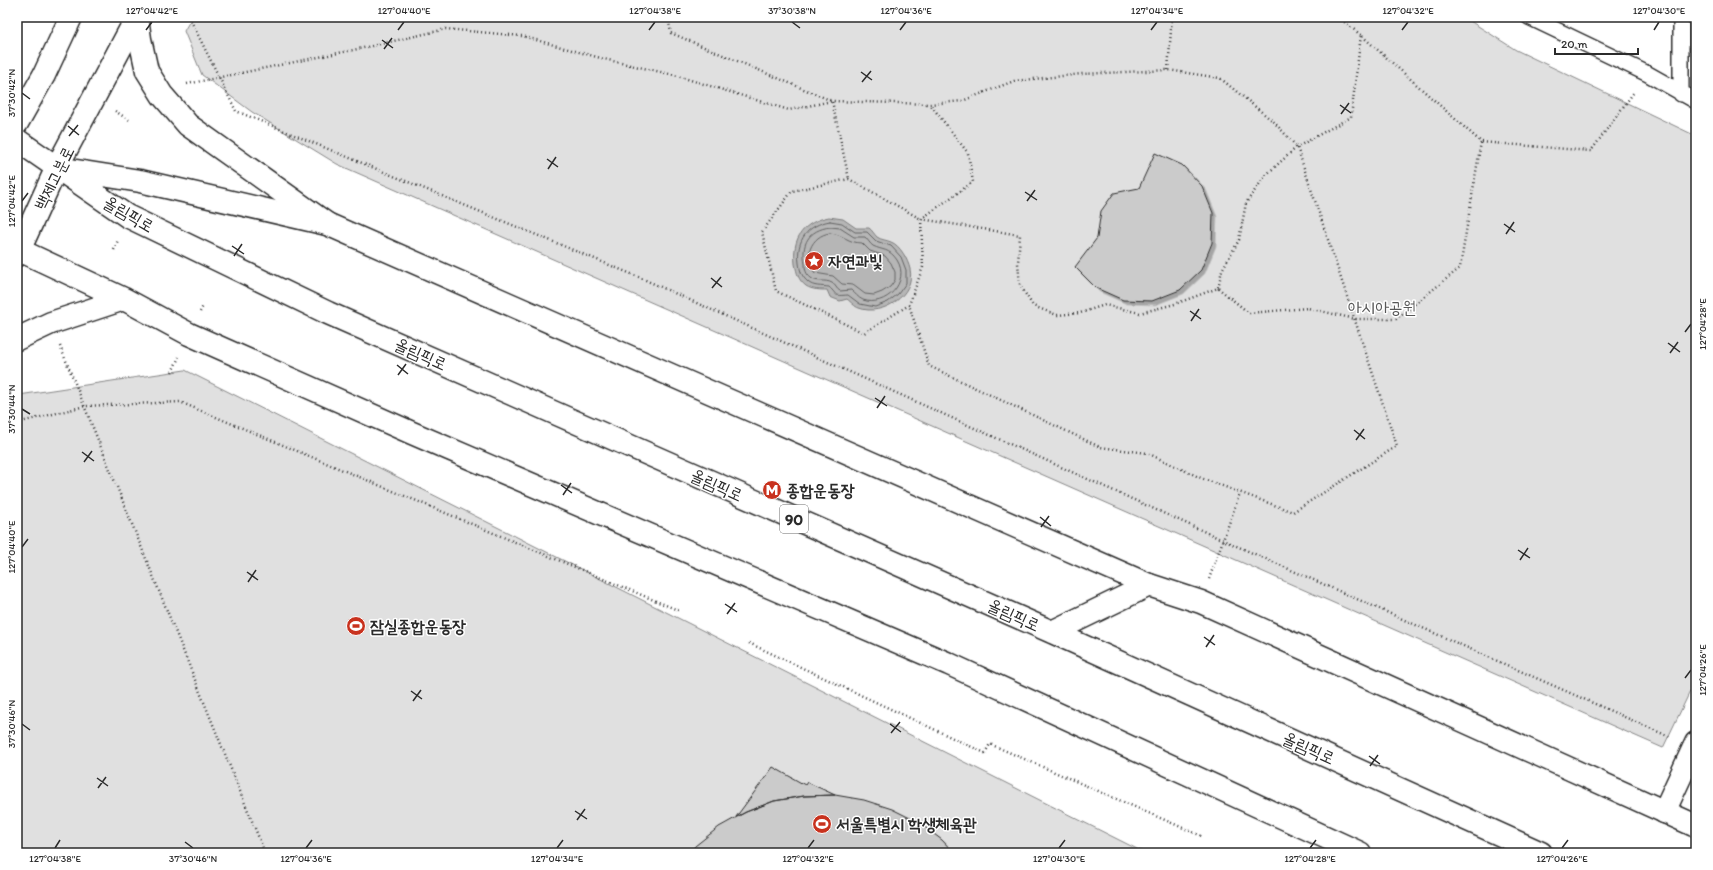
<svg xmlns="http://www.w3.org/2000/svg" width="1713" height="870" font-family="Itim,'Poor Story',sans-serif">
  <style>
    .green { fill: #e0e0e0; stroke: #868686 }
    .water { fill: #b6b6b6; stroke: #7e7e7e }
    .lines { fill: none; stroke-linecap: round; stroke-linejoin: round }
    .shore { stroke: #636363; stroke-width: 1 }
    .building { fill: #cbcbcb; stroke: #2b2b2b; filter: url(#shadow) }
    .service-casing { stroke: #2b2b2b; stroke-width: 18 }
    .minor-casing { stroke: #2b2b2b; stroke-width: 25 }
    .tertiary-casing { stroke: #2b2b2b; stroke-width: 25 }
    .secondary-casing { stroke: #2b2b2b; stroke-width: 25 }
    .primary-casing { stroke: #2b2b2b; stroke-width: 25 }
    .path { stroke: #2b2b2b; stroke-width: 2.5; stroke-dasharray: 1 3; stroke-linecap: butt }
    .service { stroke: #fff; stroke-width: 15 }
    .minor { stroke: #fff; stroke-width: 22 }
    .tertiary { stroke: #fff; stroke-width: 22 }
    .secondary { stroke: #fff; stroke-width: 22 }
    .primary { stroke: #fff; stroke-width: 22 }
    .ticks { fill: none; stroke: #2b2b2b; stroke-width: 1.5 }
    .labels { text-anchor: middle; stroke-width: 3; stroke-linejoin: round; paint-order: stroke }
    .shield { fill: #fff; stroke: #6b6b6b; stroke-width: 1 }
    .shield-label { font-size: 16px; font-weight: bold; fill: #2b2b2b }
    .street-label { font-size: 17px; fill: #2b2b2b; stroke: #fff }
    .poi-label { font-size: 17px; font-weight: bold; fill: #2b2b2b; stroke: #fff; text-anchor: start }
    .park-label { font-size: 17px; fill: #585858; stroke: #fff }
    .neatline { fill: none; stroke: #2b2b2b; stroke-width: 1.5 }
    .ticks-label { font-size: 10px; text-anchor: middle; fill: #2b2b2b }
  </style>
  <defs>
    <filter id="shadow"><feDropShadow dx="3.5" dy="3.5" stdDeviation="0" flood-color="#0004"/></filter>
  </defs>
  <rect width="100%" height="100%" fill="#fff"/>
  <filter id="ink" filterUnits="userSpaceOnUse"><feTurbulence type="fractalNoise" baseFrequency=".025" numOctaves="2"/><feDisplacementMap in="SourceGraphic" scale="8" xChannelSelector="R" yChannelSelector="G"/><feConvolveMatrix kernelMatrix="1 2 1 2 8 2 1 2 1" color-interpolation-filters="sRGB"/></filter>
  <g filter="url(#ink)">
    <path class="green" d="M192,17h1276l2,4 46,29 180,86v543l-33,69 -1326,-584 -85,-52 -50,-37 -18,-44z
      M185,370l960,483h-1128v-454l2,-4z"/>
    <path class="water" d="M829,217l14,2 13,9h13c3,2 5,6 8,9 4,3 10,3 14,5 9,3 17,18 19,27 6,26 -28,48 -51,39 -4,-1 -8,-6 -12,-9l-7,2 -10,-4 -3,-7c-6,0 -15,0 -21,-4 -8,-6 -9,-13 -11,-22 -3,-26 8,-42 34,-47z"/>
    <g class="lines">
      <path class="shore" d="M830,221l12,2 13,9h12l9,9 15,5 10,11 5,13v13l-8,11 -10,8 -13,5 -15,-3 -12,-9c-16,1 -9,1 -19,-8 -7,-1 -16,0 -21,-5 -6,-5 -8,-11 -9,-19 -3,-23 8,-38 31,-42z
        M830,227l10,1 14,9h11c3,3 5,7 8,9 10,5 16,2 24,14 14,22 -12,48 -34,40 -5,-2 -8,-7 -12,-10l-11,1c-4,-2 -4,-6 -8,-8 -7,-4 -15,0 -21,-5 -5,-4 -6,-8 -6,-14 -4,-20 3,-34 25,-37z
        M830,233c13,1 18,10 32,10l8,8 15,5 6,7 4,9v8l-5,7 -8,5 -8,3 -9,-1 -12,-9 -11,-1 -9,-8 -18,-3c-13,-15 -4,-38 15,-40z"/>
    </g>
    <path class="building" d="M1155,153l27,12 20,21 11,27 -1,30 -11,27 -21,20 -28,11 -29,-1 -27,-12 -21,-21 22,-29 4,-27 13,-18 25,-5z
      M773,767l32,18 2,-3 28,13 -31,1 -30,5 -28,11 -10,5z
      M835,795l29,5 28,9 26,13 24,18 12,13h-265l6,-7 24,-19 27,-15 28,-11 30,-5z"/>
    <g class="lines">
      <g class="service-casing">
        <path id="service" d="M1529,17l119,57 48,27
          M1681,94v-77"/>
      </g>
      <g class="minor-casing">
        <path id="minor" d="M1664,812l32,-69"/>
      </g>
      <g class="tertiary-casing">
        <path id="tertiary" d="M137,17l3,22 7,32 15,24 26,30 139,99 822,361 52,17 495,224"/>
      </g>
      <g class="secondary-casing">
        <path id="secondary" d="M17,123l27,-48 27,-58
          M17,255l40,-88 80,-150"/>
      </g>
      <g class="primary-casing">
        <path id="primary" d="M17,140l110,76 201,97 724,319 489,221
          M64,169l76,12 187,43
          M17,249l107,50 65,35 223,99 537,231 411,189
          M17,339l34,-16 73,-24
          M1052,632l97,-47"/>
      </g>
      <path class="path" d="M189,17l47,94 405,167 582,262 447,197
        M668,17l3,16 161,68 17,78
        M1338,17l23,18
        M17,60l5,3
        M1168,70l4,-53
        M187,84l176,-36 83,-19 76,7 82,23 70,16 115,35 43,-9 98,3 32,-3 52,-20 68,-7 86,-4 52,8 54,44 23,25 100,299 -104,66 -92,-34 -54,-25 -47,-6 -171,-81 -20,-61
        M115,111l14,9
        M921,219l2,48 -14,38 -45,28 -88,-42 -14,-59 30,-41 57,-12 72,40 99,16 -2,28 2,22 13,21 24,9 23,-2 25,-8 35,8 35,-9 43,-16 4,-18 17,-30 7,-37 20,-28 31,-28 54,-30 10,-82 120,107 110,9 43,-59
        M921,219l52,-37 -5,-29 -38,-49
        M114,250l4,-10
        M1218,288l31,25 59,-5 47,11h41l64,-51 21,-126
        M200,312l3,-6
        M60,346l205,507
        M172,372l7,-15
        M17,423l68,-17 95,-4 500,209
        M1209,579l31,-86
        M749,643l236,110 5,-9 214,93"/>
      <use href="#service" class="service"/>
      <use href="#minor" class="minor"/>
      <use href="#tertiary" class="tertiary"/>
      <use href="#secondary" class="secondary"/>
      <use href="#primary" class="primary"/>
    </g>
  </g>
  <path class="ticks" d="M792,22l8,6M146,30l6,-8M398,30l6,-8M649,30l6,-8M900,30l6,-8M1151,30l6,-8M1402,30l6,-8M1654,30l5,-8M382,40l11,8M384,49l8,-11M861,72l11,8M862,82l9,-11M22,93l8,6M1340,105l11,8M1341,114l8,-11M68,126l11,9M69,136l9,-11M547,159l11,8M548,169l8,-12M1025,192l12,8M22,201l6,-8M1027,201l8,-11M1504,224l11,8M1506,234l8,-12M232,246l12,8M234,256l8,-12M711,278l11,9M712,288l9,-11M1190,311l11,8M1191,321l8,-12M1685,332l6,-8M1668,343l12,9M1670,353l8,-11M397,365l11,9M398,375l8,-11M875,398l12,8M877,408l8,-12M22,409l8,5M1354,430l11,9M1356,440l8,-11M82,452l12,9M84,462l8,-11M561,485l11,8M563,495l8,-12M1040,517l11,9M1041,527l8,-11M22,547l6,-8M1518,550l12,8M1520,560l8,-12M247,572l11,8M248,582l8,-12M725,604l12,8M727,614l8,-11M1204,637l11,8M1206,647l8,-12M1685,678l6,-8M411,691l11,8M413,701l8,-11M22,724l8,6M890,724l11,8M891,733l9,-11M1369,756l11,8M1370,766l8,-11M97,778l11,8M98,788l8,-11M575,811l12,8M577,820l8,-11M185,842l8,6M55,848l5,-8M306,848l6,-8M557,848l6,-8M808,848l6,-8M1059,848l6,-8M1310,848l6,-8M1562,848l6,-8"/>
  <defs>
    <g id="sight-disc" transform="scale(1)"><circle r="9.5" fill="#c8321e" stroke="#fff"/><path d="M0-6L1.8-2.2L6-1.7L2.9 1.2L3.7 5.4L0 3.3L-3.7 5.4L-2.9 1.2L-6-1.7L-1.8-2.2Z" fill="#fff"/></g>
    <g id="metro-disc" transform="scale(1)"><circle r="9.5" fill="#c8321e" stroke="#fff"/><path d="M-5.5 5V-5H-3L0 0L3-5H5.5V5H3V-.5L0 4L-3-.5V5Z" fill="#fff"/></g>
    <g id="stadium-disc" transform="scale(1)"><circle r="9.5" fill="#c8321e" stroke="#fff"/><path d="M0-5a6.5 5 0 1 0 0 10a6.5 5 0 1 0 0-10ZM-3.5-1.8h7v3.6h-7Z" fill="#fff"/></g>
  </defs>
  <g fill-rule="evenodd">
    <use href="#sight-disc" x="814" y="261"/>
    <use href="#metro-disc" x="772" y="490"/>
    <use href="#stadium-disc" x="356" y="626"/>
    <use href="#stadium-disc" x="822" y="824"/>
  </g>
  <g class="labels">
    <rect class="shield" x="780" y="505" width="28" height="28" rx="3"/>
    <g class="shield-label">
      <text x="794" y="525">90</text>
    </g>
    <g class="street-label">
      <text transform="translate(54 178) rotate(-64)" y="6">백제고분로</text>
      <text transform="translate(129 214) rotate(30)" y="6">올림픽로</text>
      <text transform="translate(421 354) rotate(24)" y="6">올림픽로</text>
      <text transform="translate(717 485) rotate(24)" y="6">올림픽로</text>
      <text transform="translate(1014 615) rotate(24)" y="6">올림픽로</text>
      <text transform="translate(1309 748) rotate(24)" y="6">올림픽로</text>
    </g>
    <g class="poi-label">
      <text x="828" y="267">자연과빛</text>
      <text x="786" y="496">종합운동장</text>
      <text x="370" y="632">잠실종합운동장</text>
      <text x="836" y="830">서울특별시 학생체육관</text>
    </g>
    <g class="park-label">
      <text x="1382" y="313">아시아공원</text>
    </g>
  </g>
  <rect width="1713" height="870" fill="none" stroke="#fff" stroke-width="44"/>
  <path d="M1555 48v6h83v-6" fill="none" stroke="#2b2b2b" stroke-width="2"/>
  <text x="1561" y="48" font-size="12" fill="#2b2b2b" stroke="#ffffff" stroke-width="3" paint-order="stroke">20 m</text>
  <rect x="22" y="22" width="1669" height="826" class="neatline"/>
  <g class="ticks-label">
    <text x="152" y="14">127°04'42"E</text>
    <text x="404" y="14">127°04'40"E</text>
    <text x="655" y="14">127°04'38"E</text>
    <text x="792" y="14">37°30'38"N</text>
    <text x="906" y="14">127°04'36"E</text>
    <text x="1157" y="14">127°04'34"E</text>
    <text x="1408" y="14">127°04'32"E</text>
    <text x="1659" y="14">127°04'30"E</text>
    <text transform="translate(11 93) rotate(-90)" y="4">37°30'42"N</text>
    <text transform="translate(11 201) rotate(-90)" y="4">127°04'42"E</text>
    <text transform="translate(1702 324) rotate(-90)" y="4">127°04'28"E</text>
    <text transform="translate(11 409) rotate(-90)" y="4">37°30'44"N</text>
    <text transform="translate(11 547) rotate(-90)" y="4">127°04'40"E</text>
    <text transform="translate(1702 670) rotate(-90)" y="4">127°04'26"E</text>
    <text transform="translate(11 724) rotate(-90)" y="4">37°30'46"N</text>
    <text x="55" y="862">127°04'38"E</text>
    <text x="193" y="862">37°30'46"N</text>
    <text x="306" y="862">127°04'36"E</text>
    <text x="557" y="862">127°04'34"E</text>
    <text x="808" y="862">127°04'32"E</text>
    <text x="1059" y="862">127°04'30"E</text>
    <text x="1310" y="862">127°04'28"E</text>
    <text x="1562" y="862">127°04'26"E</text>
  </g>
</svg>
